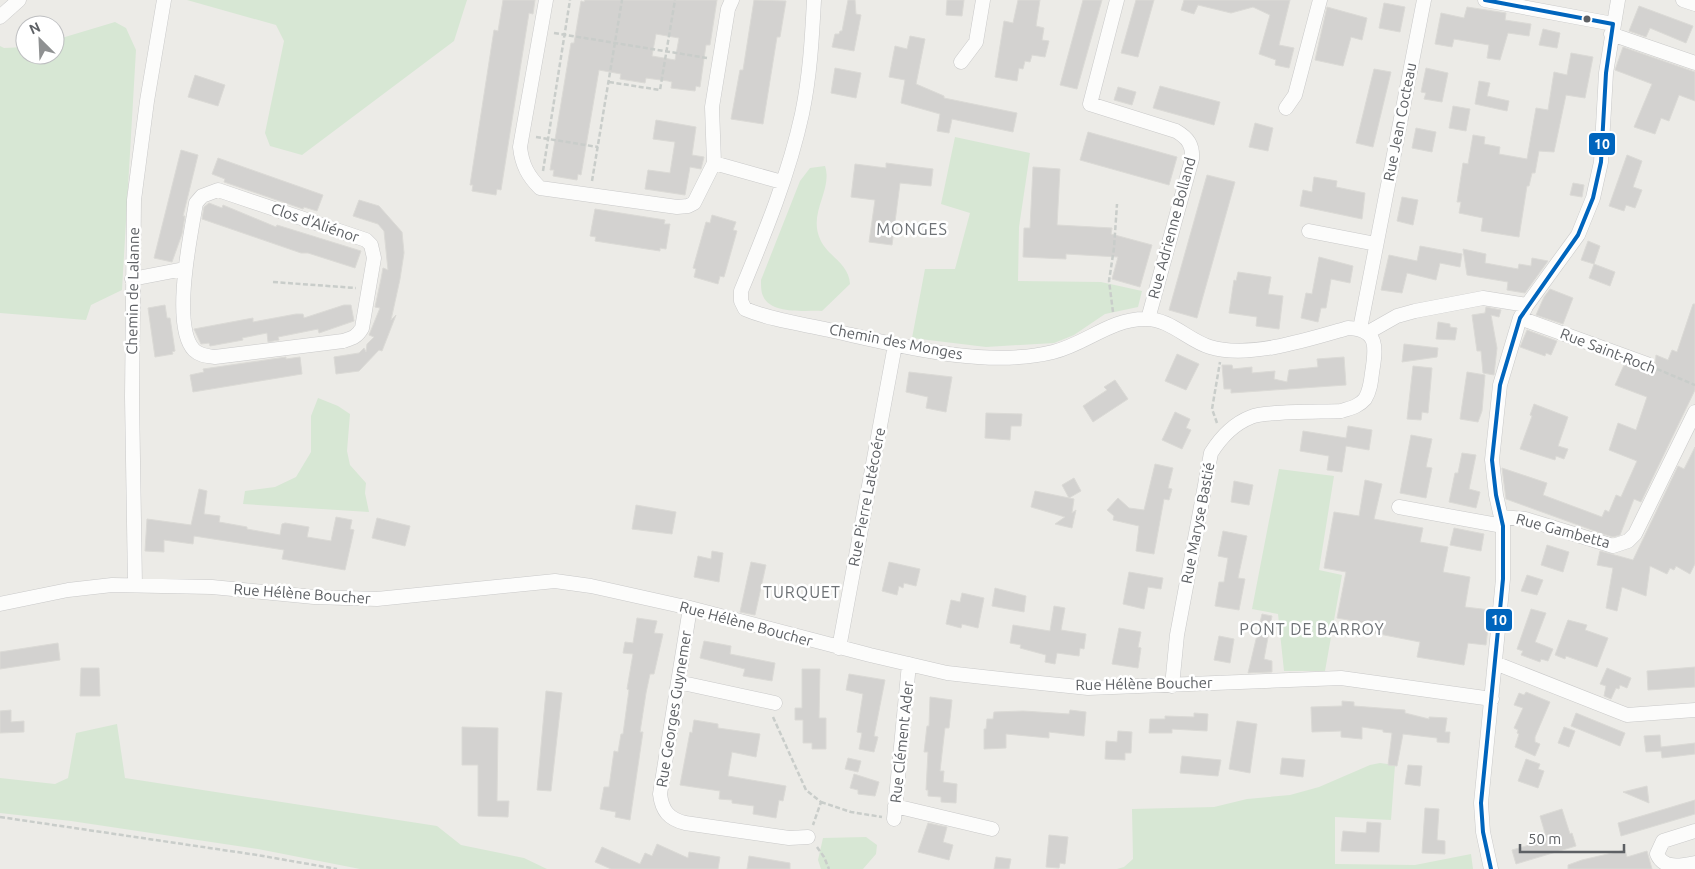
<svg xmlns="http://www.w3.org/2000/svg" width="1695" height="869" font-family="Ubuntu,sans-serif">
  <style>
    .green { fill: #d7e7d4 }
    .building { fill: #d3d2d0; stroke: #dbdad6; fill-rule: evenodd }
    .lines { fill: none; stroke-linecap: round; stroke-linejoin: round }
    .minor-casing { stroke: #c9c9c9; stroke-width: 15 }
    .path { stroke: #c9cdca; stroke-width: 2.5; stroke-dasharray: 5 2.5; stroke-linecap: butt }
    .minor { stroke: #fcfcfb; stroke-width: 14 }
    .bus-1-casing { stroke: #fff; stroke-width: 8 }
    .bus-1 { stroke: #0065bd; stroke-width: 4 }
    .bus-dot { fill: #5d6064; stroke: #fff; stroke-width: 2 }
    .labels { text-anchor: middle; stroke-width: 5; stroke-linejoin: round; paint-order: stroke }
    .street-label { font-size: 15px; fill: #5d6064; stroke: #fff }
    .neighbourhood-label { font-size: 16px; letter-spacing: 1px; fill: #6e7276; stroke: #fff }
    .line-badge { stroke: #fff; stroke-width: 2 }
    .badge-label { font-size: 14px; text-anchor: middle; font-weight: bold; fill: #fff }
  </style>
  <rect width="100%" height="100%" fill="#ecebe7"/>
  <path class="green" d="M187,0h280l-13,41 -152,114 -32,-9 -5,-13 19,-92 -8,-16z
    M115,22l11,6 10,22 -14,240 -31,15 -5,15 -86,-7v-267l4,2 21,-1v8h30v-15z
    M955,137l75,16 -11,74 -1,54 83,1 41,9 -4,16 -33,7 -31,21 -20,8 -68,4 -74,-9 13,-69h30l15,-56 -29,-9z
    M825,166c8,24 -17,46 -5,73 7,17 29,24 30,45l-28,27c-16,-1 -51,4 -59,-15 -2,-4 -2,-11 -2,-16l39,-99 10,-13z
    M318,398l20,8 12,8 -3,37 3,14 16,18 -1,10 4,19 -126,-8 2,-13 30,-4 21,-10 15,-25v-36z
    M1279,469l55,7 -15,94 23,5 -17,96h-41l-6,-57 -26,-5z
    M117,724l8,54 312,48 24,19 63,13 23,11h-187l-102,-20 -187,-28 -71,-8v-35l55,6 13,-6 8,-45z
    M1380,763l15,2 -4,55 -56,-3v47l80,1 56,-11 2,15h-356l7,-2 9,-8 -1,-50 82,-2 33,-8 43,-4 29,-8 51,-22z
    M866,837l11,8 -1,9 -13,15h-42l-3,-9 5,-22z"/>
  <path class="building" d="M503,0h32l-2,14 -4,-1 -28,177 -4,-1 -1,6 -24,-4 1,-6h-3l24,-155 4,1z
    M585,0h132l-7,45h-4l-6,42 -4,-1 -1,5 -24,-3 1,-6 -4,-1 -22,-3 -1,5 -25,-4 1,-5 -22,-4 -18,105 -3,-1 -1,6 -24,-4 1,-6h-4l21,-127h3l7,-42 3,1zM656,34l23,4 -4,22 -23,-4z
    M754,0l32,1 -6,36h-3l-14,87 -32,-5 9,-49h3z
    M848,0h7l1,14 5,1 -7,36 -22,-4 3,-13h4l1,-3h2z
    M947,0h17l-2,16 -16,-1z
    M1018,0h22l-4,26 8,2 -2,12 7,1 -4,16 -13,-2 -2,7 -5,-1 -2,8 -4,-1 -2,13 -22,-4 9,-56 9,2z
    M1083,0h19l-25,89 -17,-4z
    M1136,0h18l-16,57 -17,-4z
    M1184,0h106l-11,45 15,3 -5,20 -14,-3 1,-5 -17,-6 11,-39 -17,-8 -22,6 -33,-8 -4,9 -13,-4z
    M1384,3l21,4 -5,25 -21,-4z
    M1639,6l54,20 -7,17 -36,-15 -4,9 -17,-6z
    M1327,7l40,11 -5,22 -11,-3 -8,29 -28,-6z
    M1467,7l39,6 -1,7 26,4 -2,12 -21,-3 -8,27 -13,-2 2,-13 -35,-6 -2,8 -17,-3 6,-31 23,5z
    M1543,29l17,4 -3,15 -18,-3z
    M910,36l15,3 -9,45 28,12v2l73,15 -4,19 -61,-13 -3,14 -12,-2 3,-17 -39,-11 4,-23 -16,-3 6,-31 12,3z
    M1623,47l72,25v29l-16,-6 -10,26 -8,-3 -6,16 -21,-7 18,-43 -37,-14z
    M1571,53l22,4 -8,41 -19,-3 -12,57 -15,-1 -4,22h-3l-3,13h-2l-8,51 -38,-6 2,-13 -24,-5 2,-11h-4l6,-39 5,1 5,-29 12,2 -1,7 16,3 -1,7 28,5 9,-51 12,2 6,-38 13,3z
    M835,68l26,5 -5,25 -25,-5z
    M1426,68l22,5 -6,29 -18,-3 2,-6 -5,-1z
    M1374,69l17,3 -18,75 -17,-4z
    M195,75l30,10 -7,21 -30,-9z
    M1479,81l11,2 -3,13 22,5 -2,10 -32,-7z
    M1160,86l60,16 -6,23 -61,-17z
    M1118,87l18,5 -4,13 -18,-5z
    M1453,106l17,3 -4,22 -17,-3z
    M656,120l40,7 -4,28 12,2 -3,12 -11,-2 -5,28 -40,-6 3,-19 22,3 5,-31 -22,-3z
    M1255,123l18,5 -5,23 -19,-4z
    M1416,128l20,4 -4,20 -20,-4z
    M1088,132l89,25 -8,28 -89,-25z
    M181,150l17,5 -15,61h2l-3,18 -10,28 -18,-4z
    M1627,155l15,6 -9,26 9,3 -7,18 -9,-3 -2,6 -15,-5z
    M218,158l105,37 -6,16 -13,-4 -1,2 -79,-27 1,-3 -13,-5z
    M886,163l47,6 -2,17 -31,-3 -8,62 -23,-3 6,-42 -24,-3 4,-33 31,4z
    M1033,167l27,2 -3,56 55,3 -1,6 41,11 -12,42 -28,-8 6,-22 -52,-3v5l-43,-2 1,-29h6z
    M1207,175l28,7 -38,136 -28,-8z
    M1314,177l23,4 -1,6 29,6 -3,26 -62,-13 3,-16 9,2z
    M1573,183l11,2 -2,12 -12,-2z
    M1402,197l16,3 -5,25 -16,-4z
    M359,200l20,6 23,26 2,21 -4,26 -9,41 5,-5 -14,36 -3,-1 -20,21 -23,3 -2,-17 25,-4 5,-5 2,4 1,-8 7,-7 -5,-2 11,-27 -5,-1 6,-28 2,-11 5,2 -4,-39 -6,-7 -25,-8z
    M209,203l13,5 1,-3 53,22 1,-2 84,26 -6,17 -47,-15h-7l-99,-34 2,-12z
    M595,209l70,11 -1,4h6l-4,25 -6,-1v3l-65,-10 1,-4 -6,-1z
    M712,215l24,7 -3,8 4,1 -13,46 -4,-1 -2,8 -24,-7 2,-8 -3,-1 13,-46 4,1z
    M1588,241l12,5 -6,18 -13,-4z
    M1420,246l42,8 -2,13 -20,-4 -4,17 -29,-7 -5,20 -21,-3 8,-35 28,6z
    M1463,249l23,5 -1,9 33,6 1,-5 12,2 1,-8 16,3 -23,32 -18,-3 1,-8 -41,-7z
    M1319,257l34,9 -3,17 -19,-4 -5,29h-5l-3,14 -17,-4 5,-25 6,1z
    M1594,264l21,8 -5,14 -21,-8z
    M1238,272l33,5 -3,17 15,2 -4,33 -23,-3 1,-9 -28,-4 5,-33 2,1z
    M1550,289l23,9 -10,26 -27,-9 8,-18z
    M1693,304h2v86l-54,112 -7,-3 -14,36 -7,2 -10,-3 -97,-35 -4,-31 45,15 -4,12 59,22 3,-7 4,2 7,-17 5,2 16,-36 -28,-11 9,-27 18,7 11,-33 -32,-12 9,-20 25,7 6,-5 1,-12 12,5 4,-10 5,2z
    M165,305l2,13h3l5,33 -3,1 1,2 -18,3 -7,-49z
    M344,305h7l3,16 -35,12 -1,-4 -40,8 1,3 -11,2 -1,-9 -25,5 1,2 -33,6 -1,-3 -8,1 -7,-15 59,-11v4l43,-8h7l1,4z
    M1486,307l15,3 -2,7 -8,-2 6,33 -3,27 -11,-2 -2,-22h-4l-5,-36 13,-2z
    M1438,322l12,2v3l7,1 -2,12 -19,-1z
    M1527,330l30,11 -6,14 -5,-2 -1,3 -25,-9z
    M1404,344l34,4 -1,9 -35,5z
    M1177,354l22,10 -13,26 -21,-9z
    M286,357v2l14,-2 2,17 -109,18 -3,-17 14,-3 -1,-3z
    M1344,357l2,28 -115,8v-4h-7l-2,-24h10l1,4 19,-2v6l23,-2 -1,8 13,3 2,-12 29,-3 -1,-8z
    M1413,366l19,2 -4,45 -6,-1 -1,8 -14,-1z
    M909,372l43,5 -6,35 -20,-4 2,-11 -22,-5z
    M1467,372l18,3 -3,36 -4,11 -18,-3z
    M1115,380l13,19 -35,23 -10,-16 24,-16 -3,-3z
    M1534,404l34,13 -10,29 10,3 -4,10 -8,-3 -1,4 -35,-11 12,-33 -2,-1z
    M1175,412l15,7 -4,9 5,2 -9,19 -20,-9z
    M986,413l36,1 -1,12h-10l-1,14 -25,-2z
    M1348,426l24,4 -3,20 -23,-4 -4,26 -15,-2 2,-14 -29,-5 3,-20 43,7z
    M1411,435l21,4 -6,28 6,1 -6,30 -26,-5z
    M1695,447v117l-5,10 -14,-8 -2,4 -4,-2 -3,6 -17,-8 -4,30 -24,-9 -5,24 -11,-3 7,-40 -16,-3 3,-14 33,9 45,-94 6,3z
    M1462,453l14,2 -7,34 11,3 -4,16 -27,-6 6,-29h3z
    M1155,464l18,4 -5,20 4,1 -3,11 -5,-1 -10,55 -18,-3 3,-25 -26,-6 1,-4 -7,-6 11,-12 11,10 15,2z
    M1074,478l7,13 -12,7 5,1 -2,14 4,-3 -4,18 -17,-4 10,-7 -34,-10 4,-16 34,7 -7,-13z
    M1365,480l17,4 -8,35 49,9 -3,14 28,5 -5,25 27,5 -5,30 25,3 -4,35 -18,-2 -4,22 -47,-8 3,-15 -46,-9 2,-8 -39,-7 9,-46 -22,-4 10,-56 25,4z
    M1234,481l19,4 -4,20 -18,-3z
    M199,489l8,2 -3,23 16,2 -1,6 28,5v2l33,6 2,-11 3,-1 24,4 -2,10 24,4 5,-24 16,3 -2,9 4,1 -9,40 -63,-11 2,-9 -90,-14 -1,8 -29,-4v12l-19,-1 2,-32 44,6z
    M636,505l40,7 -4,22 -40,-5z
    M377,518l33,8 -5,20 -33,-8z
    M1454,528l30,6 -3,17 -31,-6z
    M1223,531l24,5 -9,42 7,1 -6,31 -24,-4 4,-24h5l4,-24 -10,-2z
    M1547,545l22,7 -6,20 -22,-7z
    M712,551l11,2 -4,29 -25,-5 4,-21 13,3z
    M751,562l15,3 -11,50 -15,-3z
    M889,562l31,7 -4,17 -12,-3 -1,5 -4,-2 -2,9 -15,-4z
    M1129,572l34,6 -2,11 -13,-2 -4,22 -21,-5z
    M1527,575l16,5 -6,15 -16,-4z
    M995,588l31,8 -2,16 -32,-6z
    M962,593l22,5 -6,30 -16,-4 -1,4 -15,-4 5,-24 9,2z
    M1054,606l11,2 -4,22 25,4 -2,15 -4,-1 -1,8 -22,-3 -2,11 -10,-2 1,-7 -26,-7 1,-3 -11,-2 3,-18 37,6z
    M1531,609l15,4 -11,29 18,7 -5,12 -7,-2 -1,3 -19,-7 2,-4 -6,-2z
    M1262,614l10,2 -8,43 8,2v11l-24,1z
    M637,618l20,3 -3,12 9,1 -9,40h-4l-4,19 -6,39h3l-13,88 -15,-3 1,-5 -16,-3 4,-22h5l5,-36 4,1 3,-18h2l6,-44 -2,-1 6,-35 -10,-1 2,-11 8,1z
    M1568,620l19,5 -2,5 23,8 -11,29 -31,-11 -1,3 -10,-4z
    M1119,628l22,4 -3,15 3,1 -3,20 -26,-4z
    M1219,636l15,3 -4,24 -16,-3z
    M704,641l27,5 -1,8 45,9 -3,18 -29,-5 2,-7 -45,-11z
    M58,643l2,17 -60,9v-17z
    M1695,667v20l-47,3 -1,-19z
    M81,668h18l1,28h-20z
    M1607,668l24,10 -4,10 -7,-3 -1,4 -3,-1 -5,11 -7,-3 2,-10 -6,-2z
    M802,669h18l-1,49h7v31h-14v-6h-9v-23h-8v-12h7z
    M849,674l36,6 -11,56 4,1 -4,15 -15,-3 3,-16 -5,-1 6,-38 -17,-4z
    M546,691l16,2 -11,98 -14,-1z
    M1526,692l24,10 -15,35v5l5,2 -5,12 -20,-9 4,-13 -2,-1 1,-3 -4,-2 9,-20 -9,-3 5,-12 5,2z
    M930,697l22,3 -3,28h-4l-5,43h4l-1,11 14,2 -1,19 -15,-1v-5l-13,-1v-6h-2l2,-38h-4l3,-26h2z
    M1342,701l12,1v4l51,4v3l24,6v-2l18,1 -2,14h5l-1,11 -12,-1v-4l-34,-4 -6,32 -9,-1 4,-32 -9,-1v-2l-21,-3v12l-21,-2v-6l-29,1 -1,-25 31,-1z
    M11,710v12l13,-1v11l-24,1v-22z
    M1070,710l16,2 -2,24 -35,-4v6l-43,-4v14l-22,1v-20h2l1,-10h6l1,-7 29,-1 46,3z
    M1194,713l14,1 -1,17 -35,-2v4h-23l1,-14h15v-3l29,1z
    M1576,713l49,20 -5,13 -49,-20z
    M694,720l24,4v4l42,6 -4,23 -24,-5 -4,24 58,10 -3,15 -4,-1 -3,18 -23,-4 1,-8 -22,-3v-3l-13,-1 1,-8 -40,-6 10,-53 2,1z
    M1237,721l20,3 -7,49 -21,-4z
    M462,727l36,1 -1,73h12l-1,16 -30,-1v-51h-16z
    M1564,727l11,4 -6,16 -11,-4z
    M1118,731l14,1 -1,21h-6v7l-20,-1 1,-18 11,1z
    M1660,735l1,12 34,-4v11l-33,4 -1,-7 -15,1 -2,-16z
    M1182,756l39,4 -3,16 -38,-3z
    M848,758l13,3 -3,11 -13,-3z
    M1282,758l23,2 -2,17 -23,-3z
    M1526,759l14,5 -2,5 6,2 -6,17 -20,-7z
    M1408,765l14,1 -2,20 -15,-2z
    M854,774l25,8 -4,14 -17,-2v-4l-8,-2z
    M1647,786l2,17 -26,-11z
    M1695,800v14l-74,22 -3,-13z
    M1425,808l14,1 -2,31 8,1v13l-23,-1z
    M1562,809l8,25 2,-1 4,13 -60,18 -4,-14 35,-10 -7,-24z
    M1367,822l14,1 -2,29 -38,-1 2,-20 23,2z
    M928,823l19,4 -4,15 10,3 -4,15 -31,-8z
    M1049,835l19,2 -3,27 -5,-1 -1,5 -13,-1z
    M657,844l31,14 1,-6 31,5 -2,12h-107l-16,-7 7,-15 38,17 5,-11 7,3z
    M1625,850l2,7 20,-6 5,18h-84v-4l14,-5z
    M749,856l41,7v6h-43z
    M996,857l15,2 -2,10h-15z"/>
  <g class="lines">
    <g class="minor-casing">
      <path id="minor" d="M546,0l-26,147c2,18 8,29 20,41l137,19 11,-1 6,-3 20,-40 -2,-56 16,-98 4,-9
        M814,0c-2,38 -4,76 -12,114 -13,60 -37,119 -61,177v10l4,8c26,11 57,15 84,21 68,15 156,39 224,22 33,-8 57,-33 92,-33 24,-1 44,22 65,28 39,12 100,-8 138,-19 31,1 28,20 24,45 -1,9 -2,18 -7,26 -7,8 -15,9 -24,12 -18,1 -77,0 -90,6 -18,7 -30,20 -40,36l-34,182 -5,51
        M1117,0l-27,104 86,27c12,7 17,14 16,28l-44,160
        M1485,0l128,24
        M1683,0l12,4
        M0,17l19,-17
        M1611,34l84,29
        M961,62l15,-20 7,-42
        M1286,108l9,-13 25,-95
        M714,163l68,19
        M218,190l148,50 5,5 3,13 -12,70c-5,9 -10,10 -19,13l-128,16c-7,-1 -15,-1 -21,-7 -23,-24 -3,-117 2,-147l6,-7z
        M1309,231l67,13
        M132,279l52,-10
        M1520,318l127,46
        M1360,329l64,-329
        M1367,333l30,-17 18,-5 68,-13 44,7
        M1399,507l104,19
        M1501,517l24,2 88,27 15,-5 7,-7 60,-122
        M135,585l-3,-188 2,-197 13,-99 17,-101
        M0,604l68,-14 44,-5 100,2 102,10 63,2 178,-18 36,5 99,22 180,47 77,18 36,4 105,11 253,-10 151,21
        M690,608l-30,186c2,17 9,25 25,29l104,15 19,-1
        M839,648l56,-303
        M1495,663l132,52 68,-5
        M678,682l97,21
        M895,806l97,23
        M894,819l15,-155
        M1695,831l-32,10 -6,13c6,15 23,12 38,9
        M1491,869l-8,-37 -2,-29 22,-224v-53l-7,-31 -4,-35 8,-75 20,-67 7,-13 51,-70 15,-37 8,-36 5,-89 12,-73"/>
    </g>
    <path class="path" d="M554,33l153,25
      M609,82l51,8 15,-90
      M536,137l62,10
      M543,171l27,-171
      M592,181l30,-181
      M273,282l83,6
      M1113,312l-4,-31 5,-33 3,-44
      M1657,369l38,16
      M1217,423l-5,-14 8,-47
      M773,717l33,73 15,12 -8,23
      M821,802l30,10 31,5
      M0,817l257,38 80,14
      M817,847l7,10 5,12"/>
    <use href="#minor" class="minor"/>
    <g class="bus-1-casing">
      <path id="bus-1" d="M1485,0l128,24 -7,49 -5,89 -8,36 -15,37 -58,83 -20,67 -8,75 4,35 7,31v53l-22,224 2,29 8,37"/>
    </g>
    <use href="#bus-1" class="bus-1"/>
  </g>
  <circle class="bus-dot" cx="1587" cy="19" r="4.5"/>
  <g class="labels">
    <g class="street-label">
      <text transform="translate(1400 122) rotate(-79)" y="5">Rue Jean Cocteau</text>
      <text transform="translate(315 223) rotate(19)" y="5">Clos d'Aliénor</text>
      <text transform="translate(1172 228) rotate(-75)" y="5">Rue Adrienne Bolland</text>
      <text transform="translate(133 291) rotate(-89)" y="5">Chemin de Lalanne</text>
      <text transform="translate(896 342) rotate(11)" y="5">Chemin des Monges</text>
      <text transform="translate(1608 351) rotate(21)" y="5">Rue Saint-Roch</text>
      <text transform="translate(867 497) rotate(-79)" y="5">Rue Pierre Latécoére</text>
      <text transform="translate(1198 523) rotate(-79)" y="5">Rue Maryse Bastié</text>
      <text transform="translate(1563 531) rotate(15)" y="5">Rue Gambetta</text>
      <text transform="translate(302 594) rotate(4)" y="5">Rue Hélène Boucher</text>
      <text transform="translate(746 624) rotate(15)" y="5">Rue Hélène Boucher</text>
      <text transform="translate(1144 684) rotate(-1)" y="5">Rue Hélène Boucher</text>
      <text transform="translate(674 709) rotate(-81)" y="5">Rue Georges Guynemer</text>
      <text transform="translate(902 742) rotate(-84)" y="5">Rue Clément Ader</text>
    </g>
    <g class="neighbourhood-label">
      <text x="912" y="235">MONGES</text>
      <text x="802" y="598">TURQUET</text>
      <text x="1312" y="635">PONT DE BARROY</text>
    </g>
  </g>
  <g class="line-badge">
    <rect x="1588" y="132" width="28" height="24" rx="5" fill="#0065bd"/>
    <rect x="1485" y="608" width="28" height="24" rx="5" fill="#0065bd"/>
  </g>
  <g class="badge-label">
    <text x="1602" y="149">10</text>
    <text x="1499" y="625">10</text>
  </g>
  <g transform="translate(40 40) rotate(336)"><circle r="24" fill="#ffffff" stroke="#bebfc1"/>
  <path d="M0-4L9 19L0 12L-9 19Z" fill="#8f9192"/>
  <text y="-8" font-size="14" font-weight="bold" text-anchor="middle" fill="#5d6064">N</text>
  </g>
  <path d="M1520 844v8h104v-8" fill="none" stroke="#5d6064" stroke-width="2.5"/>
  <text x="1528" y="844" font-size="15" fill="#5d6064" stroke="#ffffff" stroke-width="4" paint-order="stroke">50 m</text>
</svg>
